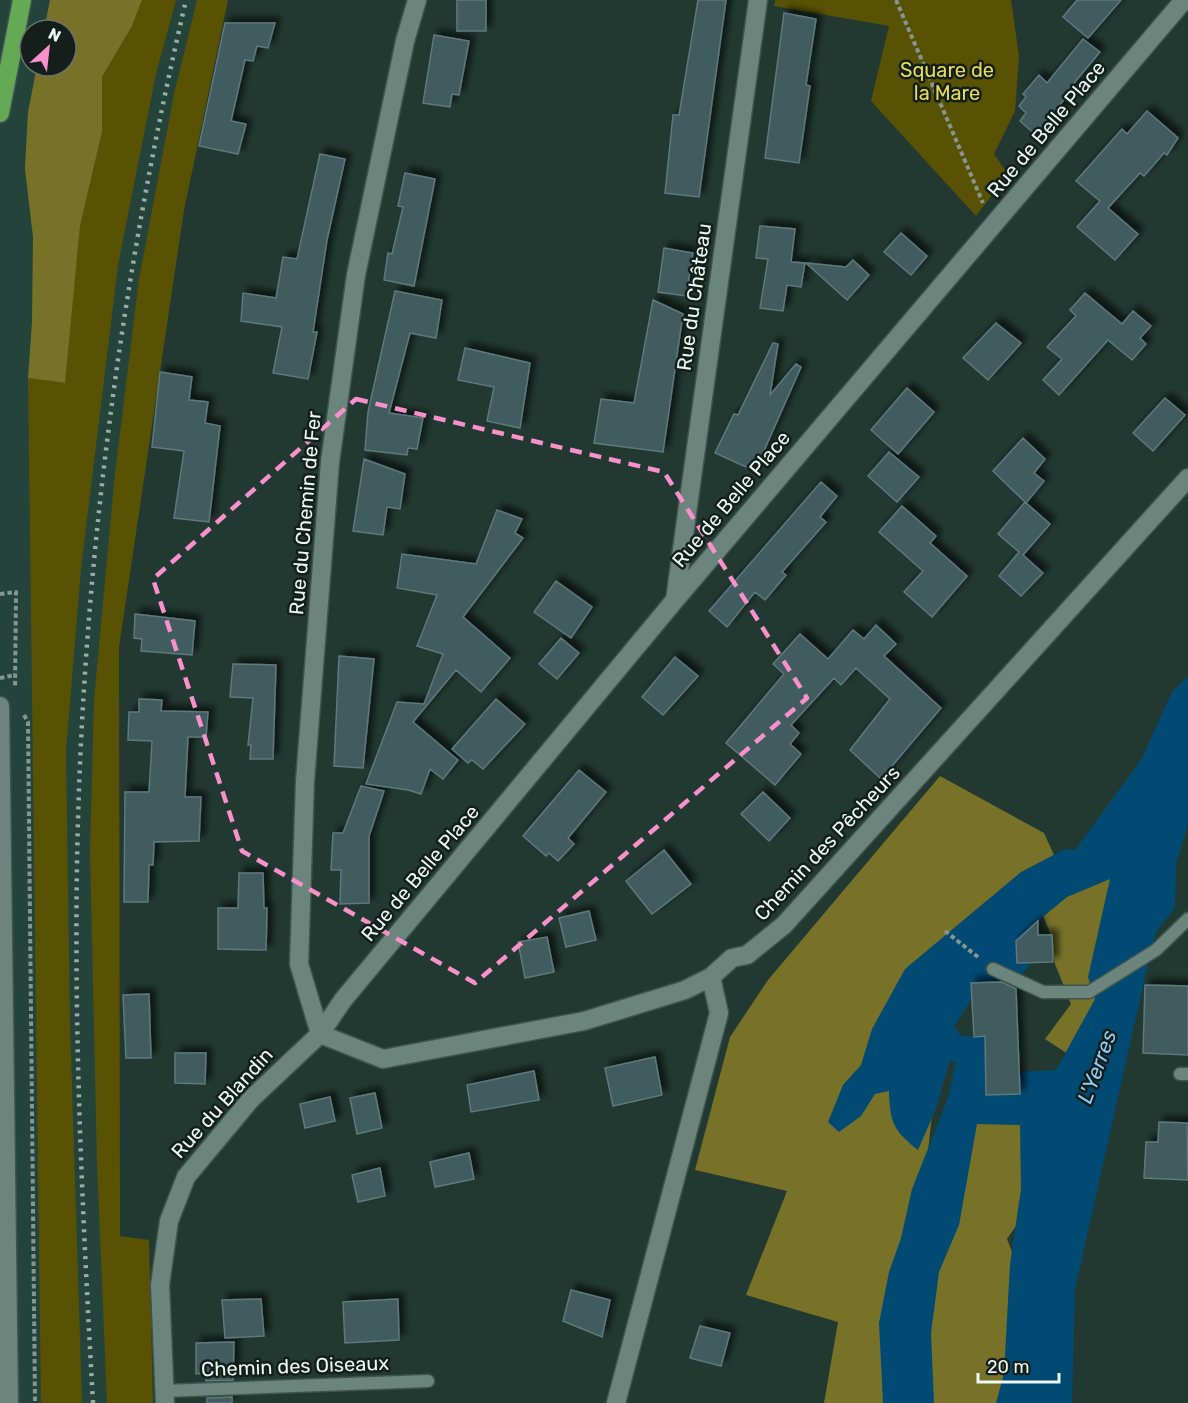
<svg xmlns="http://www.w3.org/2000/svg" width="1188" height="1403" font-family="Rubik,sans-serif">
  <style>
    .built { fill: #24443b; fill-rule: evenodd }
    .green { fill: #595203 }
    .forest { fill: #787228 }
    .water { fill: #004a74; fill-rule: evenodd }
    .building { fill: #415b5e; stroke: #5e797d; stroke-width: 1.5; filter: url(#shadow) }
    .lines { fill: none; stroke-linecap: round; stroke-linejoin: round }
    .service-casing { stroke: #3f544e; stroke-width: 15 }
    .minor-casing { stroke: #3f544e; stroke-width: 21 }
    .secondary-casing { stroke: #3f544e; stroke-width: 21 }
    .trunk-casing { stroke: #3f544e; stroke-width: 21 }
    .path { stroke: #849691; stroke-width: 4; stroke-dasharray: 4.5 3; stroke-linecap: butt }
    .service { stroke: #6b847c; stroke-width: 12 }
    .minor { stroke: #6b847c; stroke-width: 18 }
    .secondary { stroke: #6b847c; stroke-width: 18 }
    .trunk { stroke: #64a953; stroke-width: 18 }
    .rail { stroke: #9cada8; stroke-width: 4.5; stroke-dasharray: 3 6; stroke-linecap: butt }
    .marked { fill: none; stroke: #f890cb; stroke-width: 4.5; stroke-dasharray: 12 8; stroke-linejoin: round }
    .labels { text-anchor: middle; stroke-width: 5; stroke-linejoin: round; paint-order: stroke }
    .park-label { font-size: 20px; fill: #e6db5b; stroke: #141e1b }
    .street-label { font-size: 20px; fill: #ebf8f4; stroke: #141e1b }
    .water-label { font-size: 21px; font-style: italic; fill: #90cbf9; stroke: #141e1b }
  </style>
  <defs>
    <filter id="shadow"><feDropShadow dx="5.5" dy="-5.5" stdDeviation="3" flood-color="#0009"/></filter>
  </defs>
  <rect width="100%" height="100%" fill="#223932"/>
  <path class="built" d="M0,0h228l-44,210 -65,437v575l13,181h-132zM30,30h36v36h-36z"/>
  <path class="green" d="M142,0h34l-20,74 -38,191 -37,304 -15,181 4,273 12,380h-41l-13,-1025 36,5 16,-157 22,-94v-55l30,-51z
    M197,0h31l-44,210 -65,437 1,589 29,4 4,163h-46l-10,-240 -7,-313 4,-150 21,-227 24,-194 35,-185z
    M775,0h236l8,56 -4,55 -21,43 14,20 -32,42 -105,-115 18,-75 -115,-20z"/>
  <path class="forest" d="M50,0h92l-10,26 -30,51v55l-22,94 -15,157 -37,-5 4,-56 1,-85 -8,-68 3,-57 9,-46h29v-36h-22z
    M940,776l104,57 18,40 54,3 -14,129 -31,51 -26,-17 26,-35 -16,-40 -6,-34 -9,-22 -171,183 25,-2 39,17 -33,297h-76l14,-81 -92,-27 41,-104 -92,-21 35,-133 38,-57z
    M984,1116l48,6 11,65 -36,52 21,54 -13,110h-100l37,-271z"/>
  <path class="water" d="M1188,676v148l-12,40 -1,44 -19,24 -5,18 -76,339 -3,114h-76l8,-30 6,-109 11,-75 -1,-64 -43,-1 -18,101 -20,47 -8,61 3,70h-51l-4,-80 10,-51 12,-34 11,-49 36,-91 8,-35 -6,-3 -15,51 -17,39c-25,-20 -28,-27 -29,-59l-14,3 -14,22 -22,16 -11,-10 15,-37 18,-20 11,-36 33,-60 116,-97 44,-23 10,1 66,-90 31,-68zM1110,879l-22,98 7,22 -39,71 -35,2 -1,22 -33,1 -2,-58 -23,-1 -8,-9 18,-29v-15l44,-1 15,-19 -14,-5 5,-22 5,-6 40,-33z"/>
  <path class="building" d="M457,0h29v31h-29z
    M698,0h28l-27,197 -34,-4 8,-78h6z
    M1077,0h44l-33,38 -25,-21z
    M784,13l32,6 -10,66 4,1 -11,77 -34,-5z
    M225,23h50l-7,25 -11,-2 -4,15 -8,-1 -14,61 15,3 -8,30 -39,-8z
    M434,35l35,6 -10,54 -7,-1 -2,13 -27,-4z
    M1083,39l17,13 -37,44 2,2 -6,8 5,4 -25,28 -19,-17 6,-8 -7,-7 7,-9 -3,-3 16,-19 8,8z
    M1147,111l31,27 -11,17 -3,-2 -20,23 -4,-3 -32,35 30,26 -23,26 -38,-33 23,-26 -24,-20 46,-52 5,5z
    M320,154l25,5 -18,81 -14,92h4l-9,47 -35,-6 9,-46 -41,-6 2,-28 33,5 7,-41 14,2z
    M405,173l30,6 -21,107 -30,-6 4,-27 4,1 11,-47 -5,-1z
    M760,226l35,3 -4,33 14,1 -4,24 -14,-2 -4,26 -23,-3 8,-49 -12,-1z
    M901,233l26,23 -16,19 -27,-23z
    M664,248l29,5 -7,43 -28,-4z
    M853,260l16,15 -22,25 -41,-37 40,4z
    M395,291l47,9 -6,38 -26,-5 -21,80 34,5 -6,31 -9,-1 -1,7 -42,-5 3,-38z
    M1085,293l37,31 11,-13 18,15 -11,12 6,6 -14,16 -24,-20 -49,55 -16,-15 19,-21 -15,-12 29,-31 -6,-6z
    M653,300l30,14 -20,138 -69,-9 7,-44 33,4z
    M996,323l25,20 -33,37 -25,-22z
    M773,343l5,1 -8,51 26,-31 5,3 -46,104 -40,-18 19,-39 4,1z
    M465,348l65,15 -10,65 -33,-7 7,-34 -36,-7z
    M160,372l32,5 -3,23 19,2 -3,21 15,3 -11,96 -35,-4 10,-67 -32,-4z
    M907,388l27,24 -36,42 -27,-24z
    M1165,398l20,17 -32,36 -20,-18z
    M1023,438l22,21 -11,14 10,8 -18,22 -33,-32z
    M889,452l30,25 -22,25 -29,-26z
    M364,459l41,15 -5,35 -13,-2 -4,28 -30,-4z
    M821,482l16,14 -17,21 6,5 -44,50 4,3 -21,25 -10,-8 -28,35 -18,-16z
    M1025,502l25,22 -27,31 20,18 -22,23 -22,-20 20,-24 -21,-18z
    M902,506l34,30 -6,7 37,33 -35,41 -28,-25 19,-21 -44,-39z
    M497,510l25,9 -7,14 8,5 -60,79 47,41 -29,34 -25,-22 -43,52 45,38 -15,19 -13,-10 -9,25 -13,-4 -42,-6 31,-82 27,2 19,-50 -26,-8 20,-51 -40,-7 5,-34 74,10z
    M556,581l36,26 -21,31 -37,-26z
    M135,614l60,7 -3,34 -51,-4 1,-12 -8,-1z
    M876,625l20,19 -12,12 57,52 -60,71 -31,-29 40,-51 -34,-31 -15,17 -7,-7 -43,47 8,8 -9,11 11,10 -26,31 -49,-42 58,-69 -11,-10 27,-30 28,25 25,-29 11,9z
    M561,638l18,15 -22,26 -18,-15z
    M339,656l35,3 -11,109 -29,-2z
    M675,657l23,19 -35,39 -21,-18z
    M233,664l43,1 -3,94h-23l1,-14h-3l5,-47 -23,-1z
    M139,699l23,1 -1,11 47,1 -2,25h-18l-3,60h16l-2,44 -45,1 -1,23h-4l-1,37h-24l1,-110h24l3,-51 -24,-1 1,-28h10z
    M496,699l29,25 -42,45 -11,-9 -4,3 -16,-14z
    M579,770l27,22 -38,46 6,6 -16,17 -9,-8 -3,3 -23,-20z
    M361,786l23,5 -15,45v67l-29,1 1,-34h-10l2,-37h10z
    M763,792l27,26 -21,23 -28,-27z
    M664,850l27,34 -39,30 -26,-33z
    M239,873h24l1,35h3v4l-1,38 -48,-1v-41h20z
    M589,911l7,29 -30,7 -7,-29z
    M1038,921v14h14l1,27 -36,1 -1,-22z
    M547,937l7,35 -29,6 -7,-36z
    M1002,982l14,7 4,105 -34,1 -1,-59 -11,1 -3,-54z
    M1145,985l43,1v69l-45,-2z
    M149,994l2,64h-25l-3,-63z
    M175,1053h31l-1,31 -30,-1z
    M655,1057l7,38 -49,11 -8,-38z
    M534,1071l5,29 -68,12 -4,-27z
    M375,1093l7,35 -25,6 -7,-36z
    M330,1097l5,24 -30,7 -5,-24z
    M1159,1122l28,1 1,57 -44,-2 2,-36h12z
    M469,1153l5,26 -39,8 -5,-25z
    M380,1168l5,28 -27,6 -6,-27z
    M571,1290l39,10 -8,37 -39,-16z
    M261,1299l3,37 -39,2 -3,-38z
    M398,1299l1,41 -54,3 -2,-41z
    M700,1326l30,7 -9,33 -31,-8z
    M234,1342l-1,38 -27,1v-8l-10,1v-31z
    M232,1397v6h-25v-5z"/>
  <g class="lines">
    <g class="service-casing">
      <path id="service" d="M993,969l50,23h46l67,-42 32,-31
        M1180,1074h8
        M165,1391l263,-10"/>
    </g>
    <g class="minor-casing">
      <path id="minor" d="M675,600l83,-600
        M320,1034l-21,-70 6,-183 25,-319 26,-187 49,-234 12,-41
        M320,1034l63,25 201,-38 101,-31 26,-13
        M165,1403l-5,-118 9,-64 17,-44 65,-78 69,-65 23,-34 332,-400 509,-600
        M616,1403l103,-390 -8,-36 21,-19 15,-3 37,-30 404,-447"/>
    </g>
    <g class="secondary-casing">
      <path id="secondary" d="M0,706l9,697"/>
    </g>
    <g class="trunk-casing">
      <path id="trunk" d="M0,113l22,-113"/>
    </g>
    <path class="path" d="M896,0l87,203
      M0,594l16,-2 -1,96
      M0,678l15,-3
      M24,715l4,7 7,681
      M945,931l33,26"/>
    <use href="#service" class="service"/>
    <use href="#minor" class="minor"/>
    <use href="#secondary" class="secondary"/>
    <use href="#trunk" class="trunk"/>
    <path class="rail" d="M93,1403c-10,-179 -19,-359 -16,-539 5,-291 43,-581 109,-864"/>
  </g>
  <path class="marked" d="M356,399l308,73 143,226 -332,285 -233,-132 -89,-272z"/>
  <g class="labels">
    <g class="park-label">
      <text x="947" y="77">Square de<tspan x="947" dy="23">la Mare</tspan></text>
    </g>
    <g class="street-label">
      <text transform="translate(1046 129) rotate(-50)" y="7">Rue de Belle Place</text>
      <text transform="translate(694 297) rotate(-82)" y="7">Rue du Château</text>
      <text transform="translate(731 499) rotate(-50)" y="7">Rue de Belle Place</text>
      <text transform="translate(305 513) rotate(-85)" y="7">Rue du Chemin de Fer</text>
      <text transform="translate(827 843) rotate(-47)" y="7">Chemin des Pêcheurs</text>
      <text transform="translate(420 873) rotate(-50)" y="7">Rue de Belle Place</text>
      <text transform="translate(222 1103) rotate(-48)" y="7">Rue du Blandin</text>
      <text transform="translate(295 1366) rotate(-2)" y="7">Chemin des Oiseaux</text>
    </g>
    <g class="water-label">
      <text transform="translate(1097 1067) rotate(-70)" y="7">L'Yerres</text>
    </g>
  </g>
  <g transform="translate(48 48) rotate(27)"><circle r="28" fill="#141e1b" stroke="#6a7572" stroke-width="1.5"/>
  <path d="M0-4.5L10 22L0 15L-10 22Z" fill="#f890cb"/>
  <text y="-9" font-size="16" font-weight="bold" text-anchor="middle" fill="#ebf8f4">N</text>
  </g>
  <path d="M978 1373v9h81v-9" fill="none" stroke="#ebf8f4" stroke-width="3"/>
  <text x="987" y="1373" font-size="18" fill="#ebf8f4" stroke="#141e1b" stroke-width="4.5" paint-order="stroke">20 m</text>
</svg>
